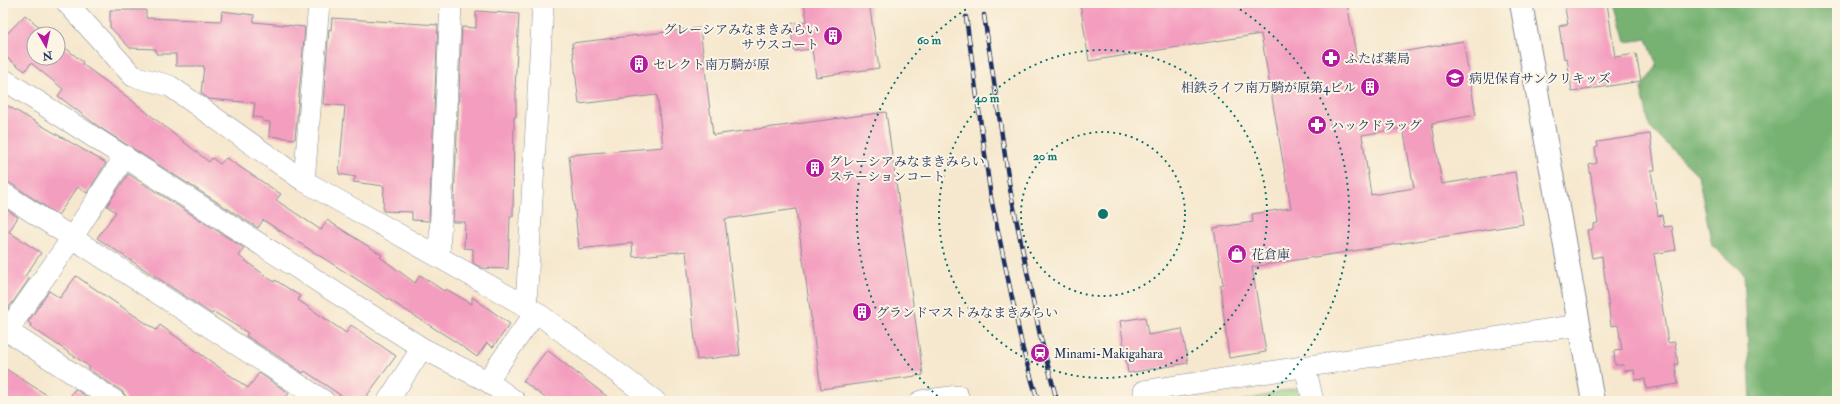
<svg xmlns="http://www.w3.org/2000/svg" width="1840" height="404" font-family="'IM FELL Double Pica','Noto Serif JP',serif">
  <style>
    .green { fill: #94d085; stroke: #588072 }
    .forest { fill: #77b272; stroke: #497068 }
    .building { fill: #f49ebf; fill-rule: evenodd }
    .lines { fill: none; stroke-linecap: round; stroke-linejoin: round }
    .minor-casing { stroke: #888c96; stroke-width: 22 }
    .tertiary-casing { stroke: #888c96; stroke-width: 24 }
    .minor { stroke: #fff; stroke-width: 21 }
    .tertiary { stroke: #fff; stroke-width: 22 }
    .rail-casing { stroke: #1b2f5e; stroke-width: 4.5 }
    .rail { stroke: #fcf5e5; stroke-width: 3; stroke-dasharray: 9; stroke-linecap: butt }
    .ring { fill: none; stroke: #0f766e; stroke-width: 2; stroke-dasharray: 2 4 }
    .labels { text-anchor: middle; stroke-width: 4; stroke-linejoin: round; paint-order: stroke }
    .poi-label { font-size: 13px; fill: #1b2f5e; stroke: #fcf5e5; text-anchor: start }
    .centre { fill: #0f766e; stroke: #fcf5e5; stroke-width: 2 }
    .ring-label { font-size: 12px; text-anchor: middle; font-weight: bold; fill: #0f766e; stroke: #fcf5e5; stroke-width: 4; stroke-linejoin: round; paint-order: stroke }
  </style>
  <rect width="100%" height="100%" fill="#fcf5e5"/>
  <filter id="ink" filterUnits="userSpaceOnUse"><feTurbulence type="fractalNoise" baseFrequency=".025" numOctaves="2"/><feDisplacementMap in="SourceGraphic" scale="8" xChannelSelector="R" yChannelSelector="G"/><feConvolveMatrix kernelMatrix="1 2 1 2 8 2 1 2 1" color-interpolation-filters="sRGB"/></filter>
  <filter id="wash" filterUnits="userSpaceOnUse"><feTurbulence type="fractalNoise" baseFrequency=".012" numOctaves="4" result="noise"/><feDisplacementMap in="SourceGraphic" scale="16" xChannelSelector="R" yChannelSelector="G"/><feGaussianBlur stdDeviation="0.9" result="paint"/><feColorMatrix in="noise" values="0 0 0 0 0 0 0 0 0 0 0 0 0 0 0 0 0 1.4 0 .05"/><feComposite in="paint" operator="in"/></filter>
  <g filter="url(#wash)">
    <rect width="100%" height="100%" fill="#f6e8ce"/>
    <path class="green" d="M1305,386l4,15h-67z"/>
    <path class="forest" d="M1615,3h222v398h-86l-7,-127 -32,-29 -14,-70 -48,-47 -9,-40 16,-22 -10,-27 -21,3z"/>
    <g id="blocks">
      <path class="building" d="M804,3h65l10,65 -63,9 -4,-28 -18,2 -4,-27 17,-3z
        M1080,3h267l10,57 106,-19 13,74 -44,8 10,61 73,-12 8,52 -271,43 14,85 -37,6 -9,-73 3,-1 -9,-56 39,-6 -1,-8 39,-6 -30,-174 -172,27zM1403,128l11,60 -43,7 -9,-60z
        M1564,3h43l8,54 21,-3 5,27 -69,11 -5,-34 -3,1 -5,-33 9,-2z
        M110,10h36v8l75,3 1,-10 32,4v7l51,5 -10,112 -26,-3 1,-14 -7,-1v-3l-10,-1 2,-14 -46,-4 -8,-6 3,-27h-28v-12h-20v-5l-26,-1 -20,-21z
        M476,11l43,3 -4,74h1v29h-2l-1,99h-3l-2,53 -26,-1 -9,-5v-14l-9,-1 1,-26h-12l9,-195 14,1z
        M25,15l23,19h-14v24h24v-16l25,20 -1,2 48,35 79,63 3,-4 8,6 6,-6 55,36 -5,6 45,30 6,-10 55,35 -2,2 35,26 5,-8 24,16 2,-2 26,15v-7l38,27 -17,23 -6,-4 -10,14 -21,-15 -193,-122 -5,8 -159,-101 -41,-31 5,-7 -32,-26 -6,8 -22,-16v-17z
        M332,18l106,7 -9,196 -17,-1v-8l-29,-1 1,-25 -31,-4 3,-5 -17,-3 6,-68 -22,-2 6,-75 2,1z
        M700,28l13,107 173,-23 37,263 -102,14 -25,-180 -71,10 15,136 -43,5 -11,-109 -53,6 -1,-14 -53,6 -10,-94 94,-8 -6,-52 -78,9 -7,-61z
        M3,103l103,60 -19,30 -9,-6 -20,28 -48,-32 -7,-2z
        M1650,134l5,36h-4l7,46 4,-1 2,12 8,-1 4,24 -22,4 14,89 7,-1 3,22h-3l3,20 -32,5 -1,-10 -10,1 -1,-10 -9,1 -1,-6h-9l-1,-14 8,-1 -4,-25 -7,1 -9,-70 -10,2 -5,-28 6,-1v-5l5,-1 -9,-58 8,-2 -2,-15 3,-1 -1,-5z
        M128,174l116,74 -5,8 35,26 1,-2 25,16 -2,4 48,33 5,-8 45,31 -33,45h-14l-44,-30 -2,2 -30,-20 -27,-17 2,-3 -34,-21 -2,2 -115,-76 19,-26 -9,-6z
        M3,207l15,10 -9,15 32,21 -16,23 4,3 -21,30 -5,-2z
        M76,276l80,54 4,-5 88,63 11,-15 30,20 -6,8h-156l-2,-6 -3,-4 -34,-22 2,-2 -60,-41 1,-2 -3,-2 21,-31 11,7z
        M1145,317l3,18 34,-6 6,34 -60,10 -8,-52z
        M547,350l66,51h-64l-26,-20z
        M3,367l53,34h-53z
        M75,389l18,12h-26z"/>
    </g>
  </g>
  <g filter="url(#ink)">
    <use href="#blocks" fill-opacity="0" stroke="#888c96" stroke-width="1"/>
    <g class="lines">
      <g class="minor-casing">
        <path id="minor" d="M67,3l66,73 37,10 134,95 232,131 119,89
          M3,79l419,269 65,33 28,20
          M304,181l15,-178
          M3,193l321,208
          M439,256l12,-253
          M526,307l17,-304
          M3,328l112,73
          M7,331l65,-93 53,-82
          M1305,367l8,34
          M487,381l49,-69
          M388,401l34,-53
          M921,401l37,-5 1,5
          M1147,401l-3,-10 435,-66"/>
      </g>
      <g class="tertiary-casing">
        <path id="tertiary" d="M1521,3l72,398"/>
      </g>
      <use href="#minor" class="minor"/>
      <use href="#tertiary" class="tertiary"/>
      <g class="rail-casing">
        <path id="rail" d="M984,15l26,174 30,146 17,66
          M966,17l25,181 32,152 15,51"/>
      </g>
      <use href="#rail" class="rail"/>
    </g>
  </g>
  <g class="ring">
    <circle cx="1103" cy="214" r="82"/>
    <circle cx="1103" cy="214" r="164"/>
    <path d="M942 400A246 246 0 0 1 976 3M1230 3A246 246 0 0 1 1264 400"/>
  </g>
  <defs>
    <g id="building-disc" transform="scale(1)"><circle r="9.5" fill="#b5179e" stroke="#fcf5e5"/><path d="M-4-6H4V6H1V3H-1V6H-4ZM-2.5-4.3h1.7v1.8h-1.7ZM.8-4.3h1.7v1.8H.8ZM-2.5-1h1.7V.8h-1.7ZM.8-1h1.7V.8H.8Z" fill="#fff"/></g>
    <g id="pharmacy-disc" transform="scale(1)"><circle r="9.5" fill="#b5179e" stroke="#fcf5e5"/><path d="M-2-6h4v4h4v4h-4v4h-4v-4h-4v-4h4Z" fill="#fff"/></g>
    <g id="school-disc" transform="scale(1)"><circle r="9.5" fill="#b5179e" stroke="#fcf5e5"/><path d="M0-5L7-2L0 1L-7-2ZM-4 1L0 2.5L4 1V4Q0 6-4 4Z" fill="#fff"/></g>
    <g id="shop-disc" transform="scale(1)"><circle r="9.5" fill="#b5179e" stroke="#fcf5e5"/><path d="M-5-2.5h2.3a2.7 3.5 0 0 1 5.4 0H5L5.5 6h-11ZM-1.5-2.5h3a1.5 2.3 0 0 0-3 0Z" fill="#fff"/></g>
    <g id="station-disc" transform="scale(1)"><circle r="9.5" fill="#b5179e" stroke="#fcf5e5"/><path d="M-3-6H3Q5-6 5-4V2Q5 4 3 4L4.5 6H3L1.5 4h-3L-3 6H-4.5L-3 4Q-5 4-5 2V-4Q-5-6-3-6ZM-3.5-4v3h7v-3ZM-3.5 1v1.5H-2V1ZM2 1v1.5H3.5V1Z" fill="#fff"/></g>
  </defs>
  <g fill-rule="evenodd">
    <use href="#building-disc" x="833" y="36"/>
    <use href="#pharmacy-disc" x="1331" y="58"/>
    <use href="#building-disc" x="639" y="64"/>
    <use href="#school-disc" x="1455" y="78"/>
    <use href="#building-disc" x="1370" y="87"/>
    <use href="#pharmacy-disc" x="1317" y="125"/>
    <use href="#building-disc" x="815" y="168"/>
    <use href="#shop-disc" x="1237" y="254"/>
    <use href="#building-disc" x="862" y="312"/>
    <use href="#station-disc" x="1040" y="353"/>
  </g>
  <g class="labels">
    <g class="poi-label">
      <text x="819" y="34" text-anchor="end">グレーシアみなまきみらい<tspan x="819" dy="15">サウスコート</tspan></text>
      <text x="1345" y="63">ふたば薬局</text>
      <text x="653" y="69">セレクト南万騎が原</text>
      <text x="1469" y="83">病児保育サンクリキッズ</text>
      <text x="1356" y="92" text-anchor="end">相鉄ライフ南万騎が原第4ビル</text>
      <text x="1331" y="130">ハックドラッグ</text>
      <text x="829" y="166">グレーシアみなまきみらい<tspan x="829" dy="15">ステーションコート</tspan></text>
      <text x="1251" y="259">花倉庫</text>
      <text x="876" y="317">グランドマストみなまきみらい</text>
      <text x="1054" y="358">Minami-Makigahara</text>
    </g>
  </g>
  <circle cx="1103" cy="214" r="6" class="centre"/>
  <g class="ring-label">
    <text x="929" y="44">60 m</text>
    <text x="987" y="102">40 m</text>
    <text x="1045" y="160">20 m</text>
  </g>
  <rect width="1840" height="404" fill="none" stroke="#fcf5e5" stroke-width="16"/>
  <g transform="translate(46 46) rotate(171)"><circle r="19" fill="#fcf5e5" stroke="#a2a6af"/>
  <path d="M0-3L7 15L0 10L-7 15Z" fill="#b5179e"/>
  <text y="-6" font-size="11" font-weight="bold" text-anchor="middle" fill="#1b2f5e">N</text>
  </g>
</svg>
